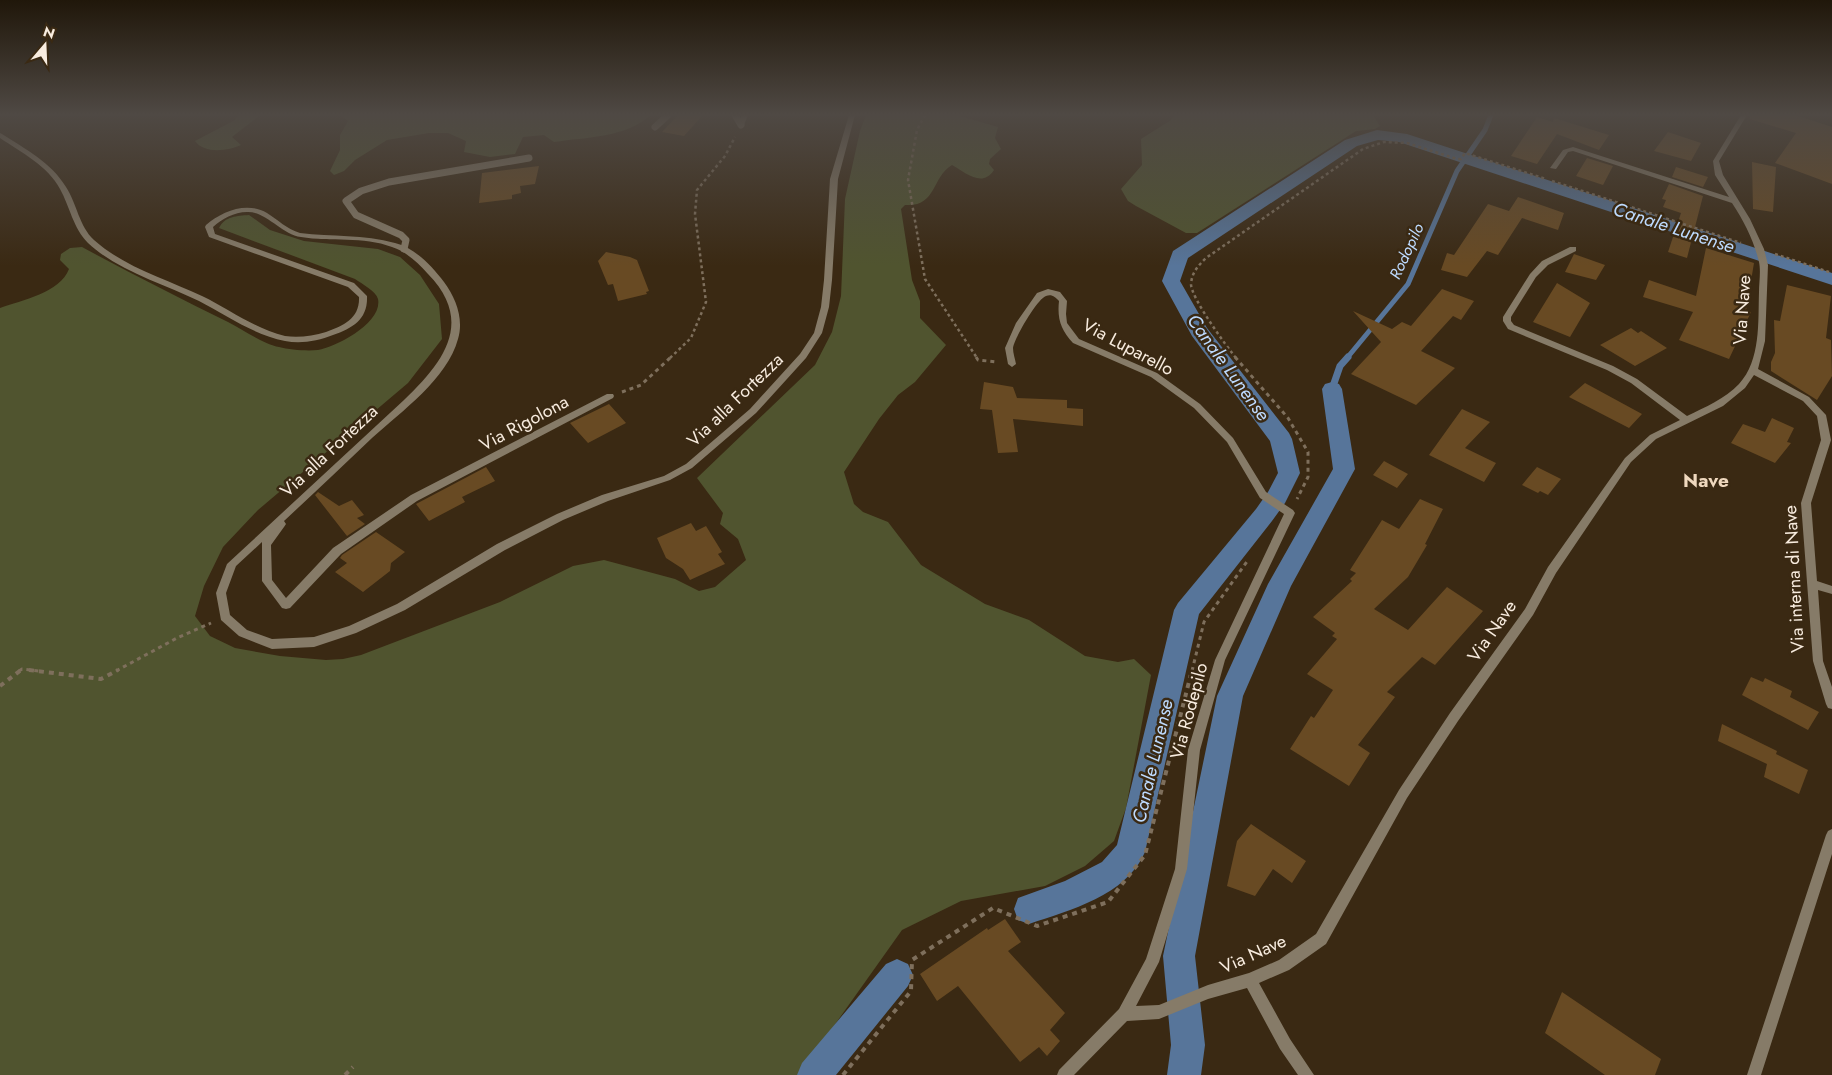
<svg xmlns="http://www.w3.org/2000/svg" width="1832" height="1075" font-family="Jost,sans-serif">
  <style>
    .green { fill: #50542f }
    .lines { fill: none; stroke-linecap: round; stroke-linejoin: round }
    .stream-far1 { stroke: #57759a; stroke-width: 5 }
    .stream { stroke: #57759a; stroke-width: 7 }
    .canal { fill: #57759a; fill-rule: evenodd }
    .building { fill: #684a23 }
    .path-far2 { stroke: #7e6f5c; stroke-width: 2.5; stroke-dasharray: 3 3; stroke-linecap: butt }
    .path-far1 { stroke: #7e6f5c; stroke-width: 3; stroke-dasharray: 4 4; stroke-linecap: butt }
    .path { stroke: #7e6f5c; stroke-width: 4; stroke-dasharray: 5 5; stroke-linecap: butt }
    .lane { stroke: #867b68; stroke-width: 7 }
    .street { fill: #867b68; fill-rule: evenodd }
    .labels { text-anchor: middle; stroke-width: 5; stroke-linejoin: round; paint-order: stroke }
    .far-water-label { font-size: 16px; font-style: italic; fill: #bddafe; stroke: #3a2913 }
    .street-label { font-size: 18px; fill: #f8ecdf; stroke: #3a2913 }
    .water-label { font-size: 19px; font-style: italic; fill: #bddafe; stroke: #3a2913 }
    .neighbourhood-label { font-size: 19px; font-weight: bold; fill: #efd8be; stroke: #3a2913 }
  </style>
  <rect width="100%" height="100%" fill="#3a2913"/>
  <path class="green" d="M238,115h22l-28,22 9,8c-13,6 -37,9 -46,-4l40,-21z
    M340,115h311c-26,23 -64,22 -97,27l-10,-7 -21,2 -8,17 -25,3 -26,-5 2,-11 -18,-8h-19l-42,7 -32,20 -11,11 -10,4 -4,-4 10,-21v-15l8,-14z
    M866,115h90l42,12 -3,11 6,11 -11,10 -1,5 5,6c-12,18 -28,3 -42,-5 -21,13 -15,42 -47,40l-4,4 11,71 8,21v17l26,27 -31,37 -17,13 -19,24 -35,53 10,32 9,8 25,10 33,43 64,39 44,16 56,36 33,6 16,-3 17,16 -25,133 -12,33 -29,25 -40,20 -84,15 -59,29 -103,145h-799v-767c22,-8 60,-15 69,-39l-9,-9 1,-6 9,-6 12,-1c48,26 97,51 146,75 15,8 36,22 51,25 11,3 28,4 39,3 18,-3 65,-27 60,-51 -2,-8 -16,-15 -23,-20l-136,-51c6,-12 18,-12 30,-13l21,15 34,11 74,8 22,8 20,18 19,29 3,35 -34,44 -150,127 -35,37 -19,39 -9,30 15,20 25,12 45,8 46,4 17,-1 18,-4 139,-53 73,-36 31,-6 71,19 24,12 16,-4 31,-27 -8,-21 -18,-15 3,-11 -26,-35 118,-113 17,-33 9,-36 4,-97 15,-68z
    M1174,115h199l7,11 -5,3 -19,2 -159,102h-11l-50,-27 -8,-5 -7,-12 21,-24 -1,-26 30,-19z"/>
  <g class="lines">
    <path class="stream-far1" d="M1347,358l61,-74 49,-113 28,-41 6,-15"/>
    <path class="stream" d="M1332,389l8,-23 8,-9"/>
    <path class="canal" d="M1377,130l30,4 425,139v12l-433,-143 -21,-2 -21,6 -169,112 -8,23 27,47 82,105 3,6 8,34 -15,30 -13,18 -73,93 -54,238c-19,44 -75,58 -116,72l-11,-4 -4,-11 4,-11 47,-17 37,-19 15,-17 57,-235 4,-7 78,-94 12,-17 10,-19 -8,-32 -78,-105 -30,-55 11,-30 172,-111z
      M1332,382l7,2 3,5 13,80 -64,117 -48,110 -48,260 10,89 -4,30h-34l4,-30 -8,-89 54,-260 51,-112 65,-115 -11,-80 3,-5z
      M897,959l11,5 5,11 -5,11 -72,89h-39l5,-12 84,-99z"/>
  </g>
  <path class="building" d="M678,115h25l-19,21 -22,-4z
    M1750,115h45l37,12v57l-57,-21 21,-30 -46,-14z
    M1537,117l16,5 1,-4 55,17 -10,15 -42,-16 -20,30 -26,-8z
    M1668,132l33,11 -10,18 -37,-10z
    M1587,158l26,8 -10,19 -27,-9z
    M1752,162l24,5 -3,45 -20,-3z
    M539,166l-4,18 -15,2 1,7 -9,2v4l-33,4 3,-30z
    M1676,167l32,10 -5,10 -31,-10z
    M1669,184l34,12 -16,62 -19,-6 13,-39 -18,-6 3,-7 -4,-1z
    M1518,197l46,16 -6,17 -36,-12 -24,37 -11,-4 -20,26 -26,-7 6,-17 7,2 34,-51 21,7z
    M1706,248l48,15 -8,48 5,1 -22,47 -50,-19 14,-28 -50,-15 6,-17 47,16z
    M606,252l24,5 7,3 12,31 -3,1 1,2 -29,7 -5,-17 -5,1 -10,-24z
    M1574,254l31,11 -9,15 -31,-8z
    M1557,283l33,20 -20,34 -37,-15z
    M1787,285l44,11 -5,42 5,2 1,36 -15,24 -46,-29v-9l4,-9 -1,-33 6,1z
    M1442,289l32,12 -13,19 -8,-4 -32,35 34,17 -39,37 -65,-31 30,-32 -28,-31 39,18 10,-7 9,4z
    M1631,328l7,5 3,-2 26,17 -32,18 -35,-21z
    M984,382l29,5 4,11 50,2v8l16,1v17l-70,-7 5,33 -20,1 -6,-43 -12,-1z
    M1585,383l57,31 -13,14 -60,-31z
    M609,404l17,19 -38,20 -18,-20z
    M1462,409l28,13 -25,26 31,15 -12,19 -55,-27z
    M1772,418l22,10 -7,14 4,1 -16,20 -44,-20 12,-19 22,8z
    M1384,461l24,13 -11,14 -24,-13z
    M486,467l9,14 -33,16 3,5 -36,19 -13,-17z
    M1537,467l24,12 -13,16 -8,-4 -2,2 -16,-8z
    M318,492l21,14 13,-6 12,15 -7,3 8,6 -18,12 -32,-41z
    M1420,499l23,10 -18,35 2,1 -19,32 -34,32 34,21 39,-43 36,24 -48,54 -13,-8 -35,35 8,5 -37,48 12,8 -21,33 -59,-37 21,-33 3,2 19,-28 -26,-16 30,-35 -5,-3 3,-3 -22,-16 39,-36 -2,-2 6,-6 -6,-3 32,-50 17,9z
    M691,523l5,8 10,-5 16,26 -4,2 7,10 -35,16 -7,-11 -17,-11 -9,-20z
    M376,532l29,20 -14,11 -1,8 -27,21 -28,-20 12,-9 -7,-5 2,-3z
    M1751,677l12,5 2,-4 27,13 -2,6 29,15 -11,18 -66,-35z
    M1722,724l55,27 -1,3 32,16 -9,24 -35,-17 3,-13 -49,-23z
    M1251,824l55,37 -14,22 -19,-14 -18,27 -28,-10 10,-45z
    M1005,919l16,23 -13,9 57,62 -15,17 10,11 -13,15 -8,-9 -19,15 -62,-76 -21,15 -17,-27 67,-46 1,2z
    M1562,992l99,67 -6,16h-50l-60,-42z"/>
  <g class="lines">
    <path class="path-far2" d="M925,115l-8,15 -9,50 17,99 52,79
      M1552,181l189,62
      M1775,254l57,19
      M670,358l21,-20 15,-36 -11,-88 2,-24 28,-34 10,-19
      M1236,358c-9,-11 -45,-60 -45,-74 1,-12 7,-18 15,-26l157,-109 21,-7 23,1 50,16h4l4,-6 81,26"/>
    <path class="path-far1" d="M976,357l2,3 19,2
      M1235,357l53,61 20,34v25l-11,22
      M622,392l19,-7 30,-28
      M19,671l3,-2 17,2
      M116,671l61,-33 34,-15
      M1192,671l12,-49 44,-62"/>
    <path class="path" d="M29,670l72,9 17,-9
      M0,686l21,-16
      M345,1075l8,-8
      M843,1075l68,-84 1,-31 81,-52 44,18 71,-24 37,-47 47,-185"/>
    <path class="lane" d="M735,115l6,10
      M655,127l13,-12
      M404,249l2,-9 -5,-5 -45,-20 -10,-14 15,-10 28,-9 140,-24"/>
    <path class="street" d="M742,115h6l-4,10 -3,2 -3,-2z
      M849,115h6l-17,64 -6,101 -3,27 -7,26 -16,25 -50,55 -64,55 -22,12 -62,21 -45,19 -58,30 -100,60 -49,23 -42,14 -42,2 -33,-13 -18,-16 -5,-27 11,-29 177,-164c39,-37 71,-78 24,-126 -10,-11 -21,-22 -36,-27 -29,-11 -61,-5 -91,-10 -20,-3 -35,-26 -54,-25 -13,0 -25,7 -34,15l2,7 139,49 13,13c1,23 -14,32 -34,39 -15,6 -32,9 -48,6 -31,-6 -59,-26 -86,-40 -37,-18 -81,-30 -111,-58 -15,-15 -18,-36 -28,-54 -12,-23 -39,-37 -60,-51v-5l2,1c23,15 49,28 64,53 11,17 13,39 28,53 30,27 72,39 108,56 27,13 53,33 83,40 13,2 28,0 41,-4 18,-6 34,-14 33,-35l-11,-10 -139,-50 -4,-10 1,-2c16,-14 41,-24 61,-12 11,7 20,16 33,20 32,4 64,1 95,10 20,5 37,23 49,39 12,16 20,37 14,57 -11,40 -56,72 -86,99 -29,28 -58,55 -88,83l2,3 -2,3 -13,18 1,35 14,18 47,-50 78,-53 196,-101h6l1,2 -1,2 -196,103 -76,53 -51,54 -4,1 -4,-1 -20,-27v-39l-26,24 -10,27 4,22 17,15 25,9 42,-2 35,-11 48,-22 100,-60 60,-30 45,-19 62,-19 22,-12 64,-55 50,-55 14,-21 7,-26 3,-27 6,-101z
      M1741,115h6l-28,46 4,14 27,44 14,30 4,16 -3,76 -7,28 51,28 17,18 5,25 -20,63 6,78 15,5v8l-14,-4 5,71 9,26v22l-4,-1 -2,-4 -13,-43 -12,-158 20,-63 -4,-24 -14,-15 -49,-26 -9,13 -22,18 -67,33 -25,23 -75,111 -23,42 -75,106 -51,77 -81,146 -37,26 -30,13 31,56 24,36h-16l-18,-26 -33,-61 -39,11 -49,20 -32,2 -53,54h-17l2,-5 60,-61 27,-50 29,-90 13,-119 27,-90 69,-146 -24,-16 -33,-56 -33,-34 -43,-31 -78,-34c-12,-13 -16,-24 -14,-42 -4,-4 -7,-7 -13,-5 -9,3 -32,43 -33,52 0,5 2,11 3,16l-4,3 -4,-3 -3,-16 11,-25 21,-30 11,-4 12,3 7,9 -1,13 1,9 12,16 78,34 43,31 33,34 33,54 27,18 2,3 -70,147 -25,90 -13,119 -28,93 -23,44 23,-1 49,-20 41,-12 30,-13 37,-26 83,-144 51,-77 75,-104 23,-42 77,-109 25,-23 30,-15 -49,-37 -24,-13 -99,-41 -5,-8v-4l27,-43 12,-13 28,-14h6v4l-28,14 -12,12 -25,40v4l3,4 99,41 24,13 50,37c18,-9 38,-17 52,-32 22,-24 19,-62 20,-92 0,-9 2,-21 0,-30 -5,-21 -15,-41 -27,-59l-159,-52 -5,1 -12,17 -6,-1 13,-18 10,-3 156,50 -14,-22 -2,-14z
      M1832,829v25l-71,221h-14l79,-240 2,-4z"/>
  </g>
  <linearGradient id="sky" x2="0" y2="1"><stop stop-color="#20170a"/><stop offset="0.43" stop-color="#4f4944"/><stop offset="1" stop-color="#4f4944" stop-opacity="0"/></linearGradient>
  <rect width="1832" height="266" fill="url(#sky)"/>
  <g class="labels">
    <g class="far-water-label">
      <text transform="translate(1406 251) rotate(-65)" y="6">Rodopilo</text>
    </g>
    <g class="street-label">
      <text transform="translate(1742 310) rotate(-86)" y="6">Via Nave</text>
      <text transform="translate(1128 347) rotate(28)" y="6">Via Luparello</text>
      <text transform="translate(735 400) rotate(-44)" y="6">Via alla Fortezza</text>
      <text transform="translate(524 423) rotate(-28)" y="6">Via Rigolona</text>
      <text transform="translate(329 451) rotate(-43)" y="6">Via alla Fortezza</text>
      <text transform="translate(1794 579) rotate(-93)" y="6">Via interna di Nave</text>
      <text transform="translate(1492 631) rotate(-55)" y="6">Via Nave</text>
      <text transform="translate(1189 711) rotate(-75)" y="6">Via Rodepilo</text>
      <text transform="translate(1253 954) rotate(-24)" y="6">Via Nave</text>
    </g>
    <g class="water-label">
      <text transform="translate(1674 227) rotate(18)" y="7">Canale Lunense</text>
      <text transform="translate(1229 367) rotate(54)" y="7">Canale Lunense</text>
      <text transform="translate(1152 761) rotate(-77)" y="7">Canale Lunense</text>
    </g>
    <g class="neighbourhood-label">
      <text x="1706" y="487">Nave</text>
    </g>
  </g>
  <g transform="translate(45 45) rotate(19)" stroke="#3a2913" stroke-width="4" paint-order="stroke">
  <path d="M0-4L9 19L0 12L-9 19Z" fill="#f8ecdf"/>
  <text y="-8" font-size="14" font-weight="bold" text-anchor="middle" fill="#f8ecdf">N</text>
  </g>
</svg>
